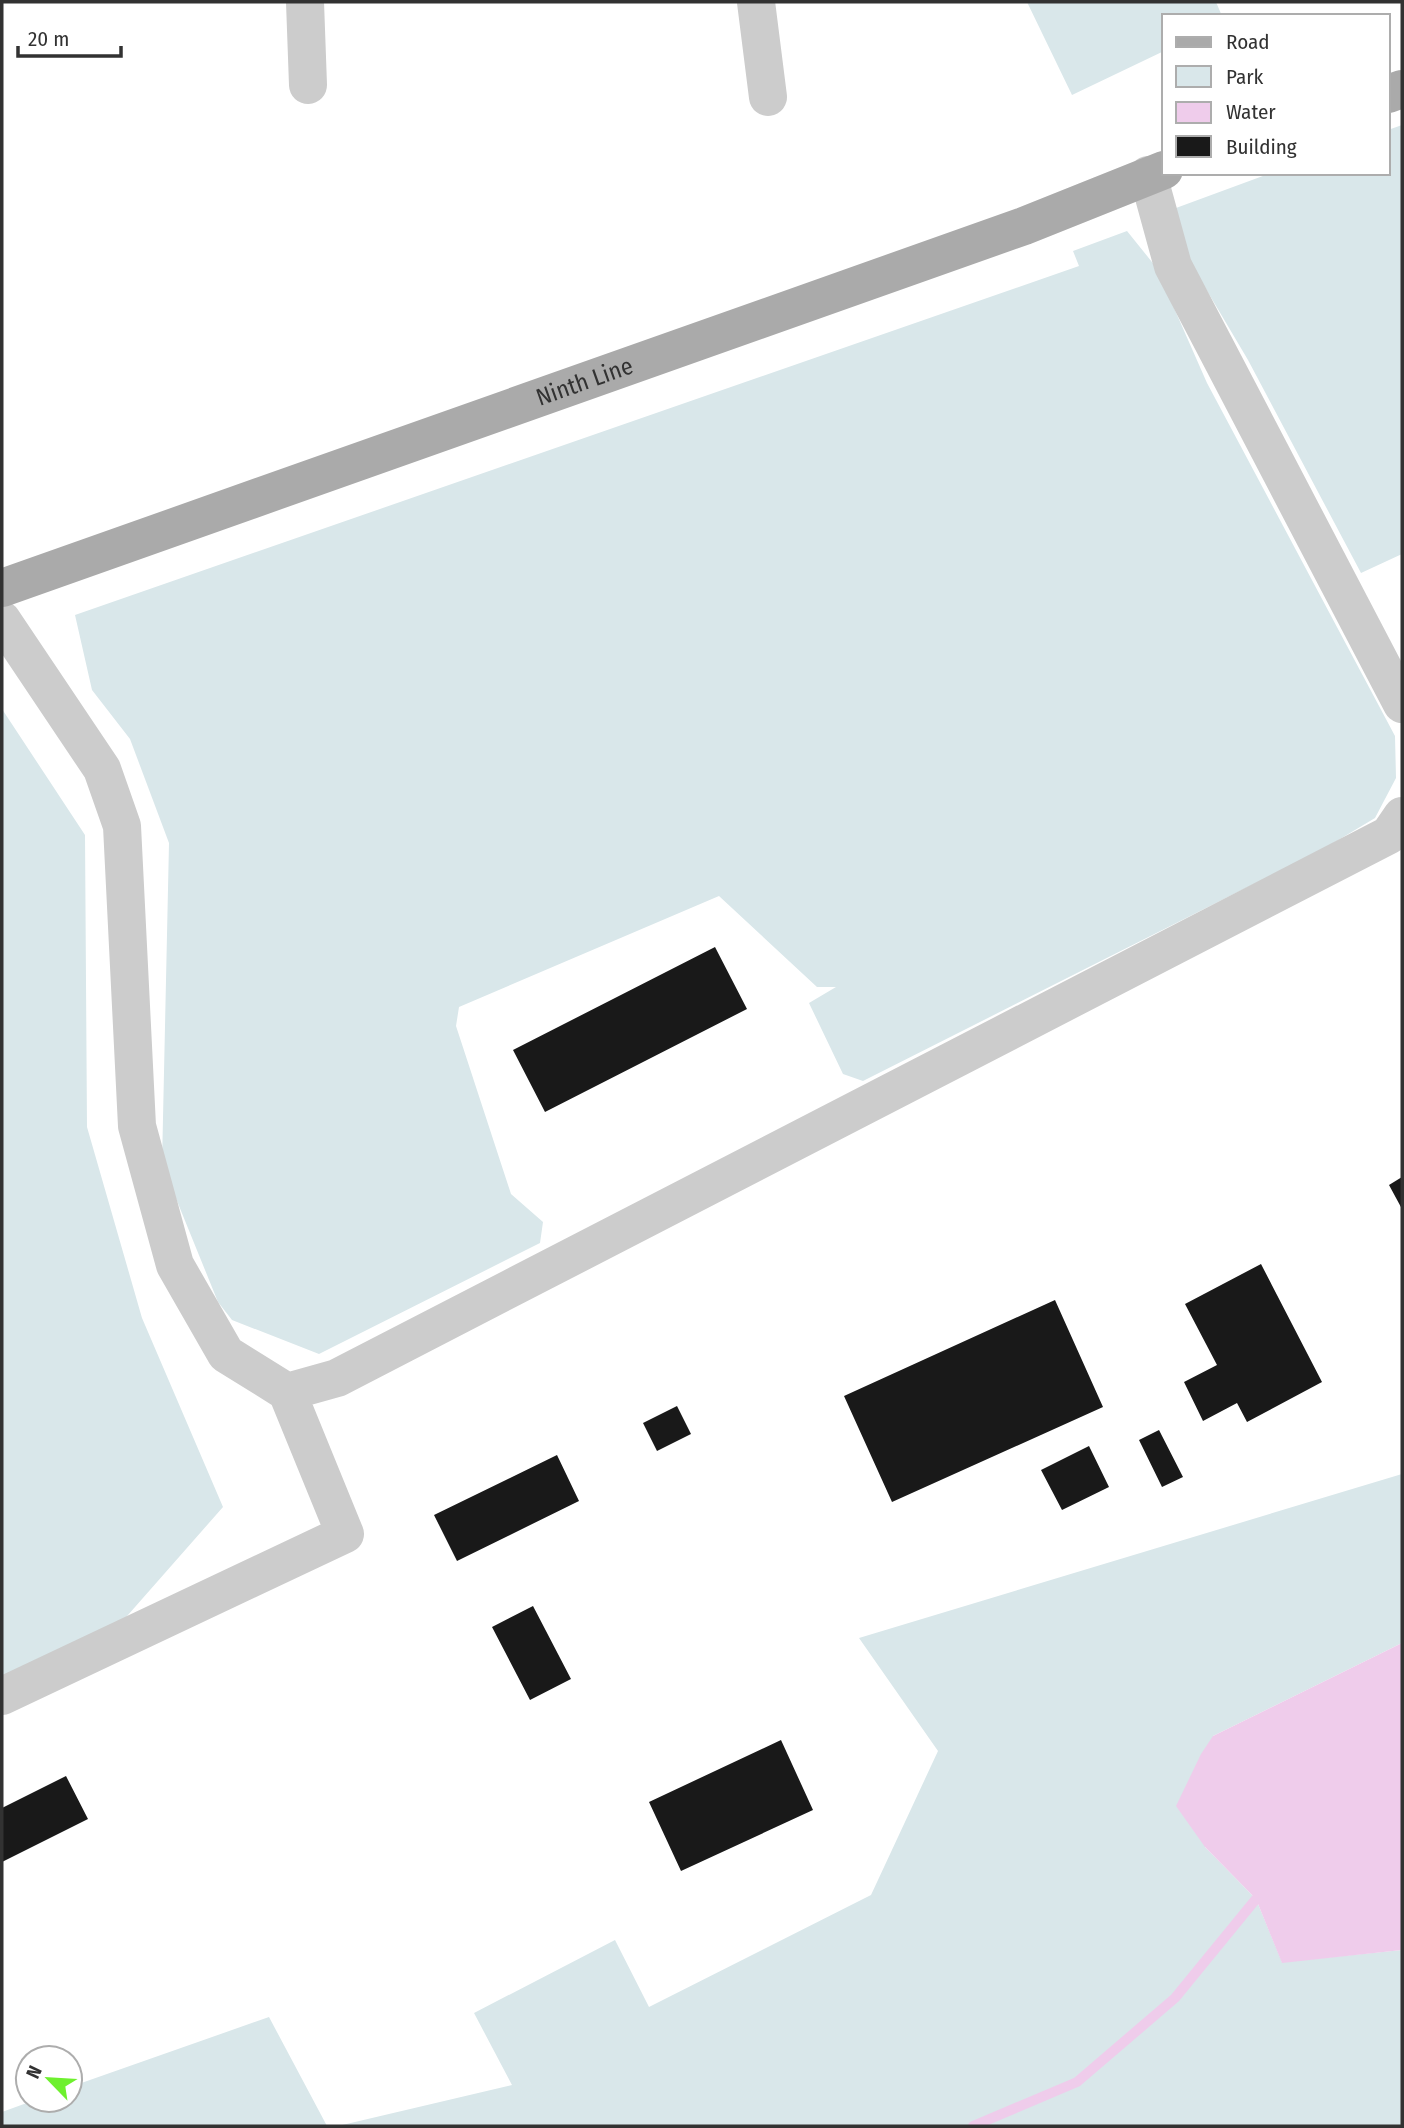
<svg xmlns="http://www.w3.org/2000/svg" width="1404" height="2128" font-family="'Fira Sans Condensed',sans-serif">
  <style>
    .green { fill: #d9e7ea }
    .water { fill: #efcceb }
    .lines { fill: none; stroke-linecap: round; stroke-linejoin: round }
    .stream { stroke: #efcceb; stroke-width: 10 }
    .building { fill: #191919 }
    .minor { stroke: #ccc; stroke-width: 38 }
    .major { stroke: #aaa; stroke-width: 38 }
    .labels { text-anchor: middle; stroke-width: 7; stroke-linejoin: round; paint-order: stroke }
    .street-label { font-size: 24px; fill: #323232; stroke: #fff }
  </style>
  <rect width="100%" height="100%" fill="#fff"/>
  <path class="green" d="M1027,2h189l6,14h-58v35l-92,44z
    M1402,125v429l-41,19 -113,-213 -68,-115 -4,-37 95,-35h117v-43z
    M1127,231l29,36 51,116 188,353 1,42 -21,40 -50,30 -462,233 -20,-7 -34,-71 27,-16h-19l-98,-91 -260,111 -3,19 55,168 32,28 -3,21 -221,111 -87,-34 -14,-18 -56,-138 7,-321 -39,-104 -38,-49 -17,-75 1004,-349 -6,-15z
    M2,709l83,126 2,292 55,191 81,189 -117,133 -104,42z
    M1402,1474v169l-189,93 -8,111 51,52 26,63 120,-12v176h-1064l174,-41 -38,-72 141,-73 34,67 222,-112 67,-144 -79,-113z
    M269,2017l58,109h-325v-14l33,-12h35v-13z"/>
  <path class="water" d="M1402,1643v307l-120,13 -26,-64 -51,-52 -29,-41 25,-52 12,-18z"/>
  <g class="lines">
    <path class="stream" d="M973,2126l104,-44 98,-84 81,-99"/>
  </g>
  <path class="building" d="M715,947l32,62 -202,103 -32,-62z
    M1402,1177v32l-13,-24z
    M1261,1264l61,118 -75,40 -10,-19 -34,18 -19,-39 33,-17 -32,-61z
    M1055,1300l48,107 -211,95 -48,-106z
    M677,1406l14,28 -34,17 -14,-28z
    M1159,1430l24,47 -21,10 -23,-47z
    M1089,1446l20,41 -47,23 -21,-40z
    M557,1455l22,46 -122,60 -23,-46z
    M533,1606l38,73 -41,21 -38,-73z
    M781,1740l32,70 -132,61 -32,-69z
    M66,1776l22,43 -86,43v-54z"/>
  <g class="lines">
    <path class="minor" d="M305,2l3,83
      M756,2l12,95
      M1148,175l25,91 229,438
      M2,620l100,149 20,57 15,300 38,139 51,89 61,38 50,-14 1052,-543 13,-19
      M2,1696l343,-162 -58,-142"/>
    <g class="major">
      <path d="M1388,94l14,-5"/>
      <path id="s1" d="M2,588l1022,-362 140,-56"/>
    </g>
  </g>
  <g class="labels">
    <g class="street-label">
      <text dy="8" stroke="none"><textPath href="#s1" startOffset="618">Ninth Line</textPath></text>
    </g>
  </g>
  <rect width="1404" height="2128" fill="none" stroke="#323232" stroke-width="7"/>
  <rect x="1162" y="14" width="228" height="161" fill="#ffffff" stroke="#adadad" stroke-width="2"/>
  <rect x="1176" y="37" width="35" height="10" fill="#aaaaaa" stroke="#adadad" stroke-width="2"/>
  <text x="1226" y="49" font-size="21" fill="#323232">Road</text>
  <rect x="1176" y="66" width="35" height="21" fill="#d9e7ea" stroke="#adadad" stroke-width="2"/>
  <text x="1226" y="84" font-size="21" fill="#323232">Park</text>
  <rect x="1176" y="102" width="35" height="21" fill="#efcceb" stroke="#adadad" stroke-width="2"/>
  <text x="1226" y="119" font-size="21" fill="#323232">Water</text>
  <rect x="1176" y="136" width="35" height="21" fill="#191919" stroke="#adadad" stroke-width="2"/>
  <text x="1226" y="154" font-size="21" fill="#323232">Building</text>
  <g transform="translate(49 2079) rotate(295)"><circle r="33" fill="#ffffff" stroke="#adadad" stroke-width="2"/>
  <path d="M0-5L12 26L0 18L-12 26Z" fill="#6ef02e"/>
  <text y="-10" font-size="19" font-weight="bold" text-anchor="middle" fill="#323232">N</text>
  </g>
  <path d="M18 46v10h103v-10" fill="none" stroke="#323232" stroke-width="3.5"/>
  <text x="28" y="46" font-size="21" fill="#323232" stroke="#ffffff" stroke-width="5" paint-order="stroke">20 m</text>
</svg>
